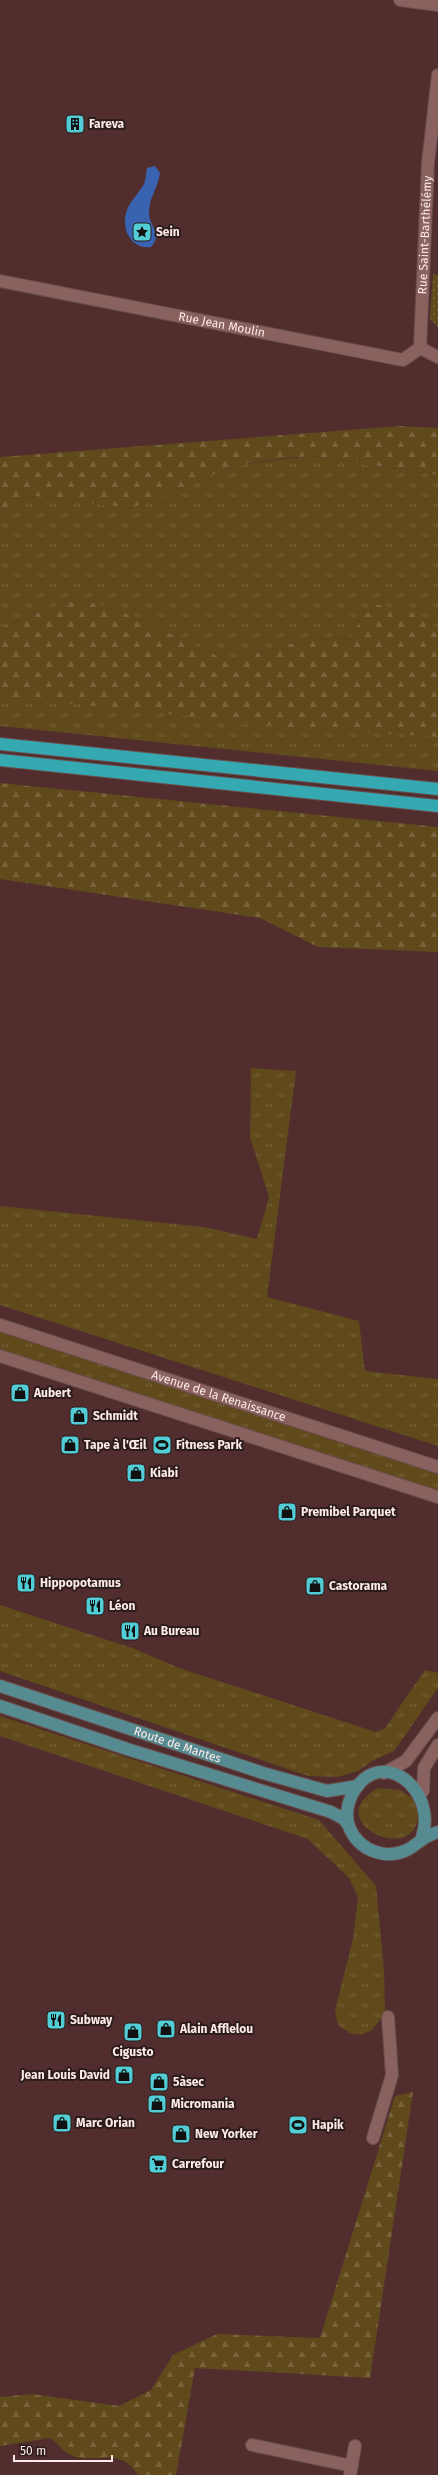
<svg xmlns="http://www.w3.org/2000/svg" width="438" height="2475" font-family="'Fira Sans',sans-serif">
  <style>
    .grass { fill: url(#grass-tufts) }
    .forest { fill: url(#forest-firs) }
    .garden { fill: url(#garden-dots) }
    .water { fill: #3962b0 }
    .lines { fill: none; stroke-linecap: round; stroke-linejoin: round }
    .street-casing { stroke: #694d4c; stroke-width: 14 }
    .secondary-casing { stroke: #694d4c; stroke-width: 14 }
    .primary-casing { stroke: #694d4c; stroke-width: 14 }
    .highway-casing { stroke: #694d4c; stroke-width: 14 }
    .street { stroke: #89615f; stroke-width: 12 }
    .secondary { stroke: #89615f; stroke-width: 12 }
    .primary { stroke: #568c91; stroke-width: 12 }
    .highway { stroke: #34a9b2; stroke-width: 12 }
    .labels { text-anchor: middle; stroke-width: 4; stroke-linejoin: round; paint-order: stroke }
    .poi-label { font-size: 12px; font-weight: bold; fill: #feebe9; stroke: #2c1c1b; text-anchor: start }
    .street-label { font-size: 12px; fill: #feebe9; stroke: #2c1c1b }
  </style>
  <defs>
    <pattern id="grass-tufts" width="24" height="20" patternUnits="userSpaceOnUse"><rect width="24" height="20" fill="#60491b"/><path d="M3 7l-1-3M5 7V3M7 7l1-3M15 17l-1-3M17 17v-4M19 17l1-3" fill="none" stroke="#78633c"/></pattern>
    <pattern id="forest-firs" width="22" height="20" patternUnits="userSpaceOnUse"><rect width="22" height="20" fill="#60491b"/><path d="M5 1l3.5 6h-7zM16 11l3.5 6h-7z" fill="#78633c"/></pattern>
    <pattern id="garden-dots" width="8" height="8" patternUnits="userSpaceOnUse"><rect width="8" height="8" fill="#60491b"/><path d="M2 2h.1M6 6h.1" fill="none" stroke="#78633c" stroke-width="1.8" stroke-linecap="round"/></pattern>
  </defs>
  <rect width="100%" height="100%" fill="#512e2d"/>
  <path class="grass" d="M310,456l128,19v153l-20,-14 -58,6 -10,20 -39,-2 -83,23 -95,-45 -49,-16 -20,3 -64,25v-116l34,-16 98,12 105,-43z
    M0,694l438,43v34l-438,-45z
    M251,1068l45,3 -29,226 92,24 6,50 73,8v67l-438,-141v-99l204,21 53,12 12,-42 -19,-60z
    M0,1331l438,141v18l-438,-140z
    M0,1605l135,44 44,19 197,64 9,-4 40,-58 13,3v15l-44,63 -22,10 -14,10 -21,6 -29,-1 -308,-105z
    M0,1716l319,104 57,66 8,84 1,43 -13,17 -11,5 -11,-2 -12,-8 -3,-15 18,-71 5,-42 -9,-19 -41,-39 -308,-103z
    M379,1788l21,2 16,11c15,65 -76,33 -54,1 4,-6 10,-11 17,-14z"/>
  <path class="forest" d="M401,426l37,2v47l-127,-19 -24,2 -50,7 -105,43 -98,-12 -34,16v-55z
    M84,600l49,16 95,45 83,-23 39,2 10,-20 16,-16 42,10 20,14v109l-139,-9 -299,-32v-68l64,-25z
    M0,783l438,44v125l-120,-5 -58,-29 -260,-39z
    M413,2092l-43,286 -175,-10 -19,107h-38c-16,-27 -40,-13 -63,-18 -8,-2 -18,-14 -25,-19l-50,8v-49l32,-3 87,12 32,-16 22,-35 44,-21 103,4 75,-242z"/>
  <path class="garden" d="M433,274l5,1v52l-8,-8z"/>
  <path class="water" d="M155,166l5,7c-2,15 -11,24 -11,40 0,14 15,20 2,34 -20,3 -31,-19 -24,-37 4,-10 12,-17 17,-26 2,-5 2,-11 3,-16z"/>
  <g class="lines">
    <g class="street-casing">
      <g id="street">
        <path d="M400,0l38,5"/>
        <path id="s1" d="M0,281l403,79 17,-12"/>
        <path id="s2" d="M420,348l8,-185 10,-88"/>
        <path d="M420,348l18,9"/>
        <path id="s3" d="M0,1325l438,142"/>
        <path d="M0,1356l438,141"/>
        <path d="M373,2138l19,-63 -4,-58"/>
        <path d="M252,2445l100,21"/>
        <path d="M350,2475l5,-29"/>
      </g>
    </g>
    <g class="secondary-casing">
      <path id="secondary" d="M384,1773l22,-12 32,-43
        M423,1791l1,-23 14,-23"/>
    </g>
    <g class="primary-casing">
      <g id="primary">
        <path id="s4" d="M0,1686l263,87 64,18 31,-5"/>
        <path d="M0,1706l127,43 204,63 13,7 5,7"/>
        <path d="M422,1837c16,-47 -40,-92 -68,-46 -7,12 -9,26 -4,38 10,22 36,31 57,21 13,-7 14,-13 31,-18"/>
      </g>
    </g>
    <g class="highway-casing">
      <path id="highway" d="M0,744l438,45
        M0,760l438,46"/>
    </g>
    <use href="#street" class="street"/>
    <use href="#secondary" class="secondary"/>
    <use href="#primary" class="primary"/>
    <use href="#highway" class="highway"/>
  </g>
  <defs>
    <g id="building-square" transform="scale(1)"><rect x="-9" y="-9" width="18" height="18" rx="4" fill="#52ccd5" stroke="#2c1c1b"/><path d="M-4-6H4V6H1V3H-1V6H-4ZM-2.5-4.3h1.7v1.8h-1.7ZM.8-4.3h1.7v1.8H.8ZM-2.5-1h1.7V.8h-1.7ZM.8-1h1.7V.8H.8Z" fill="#111"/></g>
    <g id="sight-square" transform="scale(1)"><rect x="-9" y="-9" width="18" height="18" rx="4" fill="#52ccd5" stroke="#2c1c1b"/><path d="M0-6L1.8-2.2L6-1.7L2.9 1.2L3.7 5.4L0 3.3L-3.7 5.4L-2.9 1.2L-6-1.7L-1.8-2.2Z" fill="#111"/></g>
    <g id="shop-square" transform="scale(1)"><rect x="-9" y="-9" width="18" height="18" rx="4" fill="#52ccd5" stroke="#2c1c1b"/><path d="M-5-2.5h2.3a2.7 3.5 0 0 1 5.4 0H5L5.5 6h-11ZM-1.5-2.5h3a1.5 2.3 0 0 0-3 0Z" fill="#111"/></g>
    <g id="stadium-square" transform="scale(1)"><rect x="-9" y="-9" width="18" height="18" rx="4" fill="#52ccd5" stroke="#2c1c1b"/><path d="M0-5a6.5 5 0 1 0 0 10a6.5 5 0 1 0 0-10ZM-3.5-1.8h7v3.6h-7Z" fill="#111"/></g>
    <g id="restaurant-square" transform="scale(1)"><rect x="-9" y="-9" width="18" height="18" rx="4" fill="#52ccd5" stroke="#2c1c1b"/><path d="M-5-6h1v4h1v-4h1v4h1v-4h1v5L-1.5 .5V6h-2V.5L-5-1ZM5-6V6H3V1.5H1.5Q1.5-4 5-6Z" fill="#111"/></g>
    <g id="supermarket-square" transform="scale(1)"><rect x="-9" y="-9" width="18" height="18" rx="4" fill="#52ccd5" stroke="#2c1c1b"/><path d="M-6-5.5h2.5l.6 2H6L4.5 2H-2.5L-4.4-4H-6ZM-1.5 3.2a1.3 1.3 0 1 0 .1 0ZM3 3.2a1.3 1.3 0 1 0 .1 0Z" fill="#111"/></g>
  </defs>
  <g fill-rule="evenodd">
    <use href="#building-square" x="75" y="124"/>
    <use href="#sight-square" x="142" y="232"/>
    <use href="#shop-square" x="20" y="1393"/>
    <use href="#shop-square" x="79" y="1416"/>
    <use href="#shop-square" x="70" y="1445"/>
    <use href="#stadium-square" x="162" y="1445"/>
    <use href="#shop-square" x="136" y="1473"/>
    <use href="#shop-square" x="287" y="1512"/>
    <use href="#restaurant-square" x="26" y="1583"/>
    <use href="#shop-square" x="315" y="1586"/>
    <use href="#restaurant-square" x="95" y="1606"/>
    <use href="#restaurant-square" x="130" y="1631"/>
    <use href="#restaurant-square" x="56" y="2020"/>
    <use href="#shop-square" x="166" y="2029"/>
    <use href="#shop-square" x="133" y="2032"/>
    <use href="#shop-square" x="124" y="2075"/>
    <use href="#shop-square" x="159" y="2082"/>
    <use href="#shop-square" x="157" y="2104"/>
    <use href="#shop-square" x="62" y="2123"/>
    <use href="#stadium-square" x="298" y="2125"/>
    <use href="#shop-square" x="181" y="2134"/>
    <use href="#supermarket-square" x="158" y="2164"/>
  </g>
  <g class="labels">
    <g class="poi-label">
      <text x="89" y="128">Fareva</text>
      <text x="156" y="236">Sein</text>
      <text x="34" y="1397">Aubert</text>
      <text x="93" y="1420">Schmidt</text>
      <text x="84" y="1449">Tape à l'Œil</text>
      <text x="176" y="1449">Fitness Park</text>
      <text x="150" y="1477">Kiabi</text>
      <text x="301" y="1516">Premibel Parquet</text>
      <text x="40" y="1587">Hippopotamus</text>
      <text x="329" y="1590">Castorama</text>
      <text x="109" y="1610">Léon</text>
      <text x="144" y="1635">Au Bureau</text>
      <text x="70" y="2024">Subway</text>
      <text x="180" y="2033">Alain Afflelou</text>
      <text x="133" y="2056" text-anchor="middle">Cigusto</text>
      <text x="110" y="2079" text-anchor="end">Jean Louis David</text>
      <text x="173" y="2086">5àsec</text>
      <text x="171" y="2108">Micromania</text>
      <text x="76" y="2127">Marc Orian</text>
      <text x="312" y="2129">Hapik</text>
      <text x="195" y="2138">New Yorker</text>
      <text x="172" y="2168">Carrefour</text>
    </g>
    <g class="street-label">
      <text dy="4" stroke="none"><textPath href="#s2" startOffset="113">Rue Saint-Barthélémy</textPath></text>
      <text dy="4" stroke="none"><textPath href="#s1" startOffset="226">Rue Jean Moulin</textPath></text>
      <text dy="4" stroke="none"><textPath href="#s3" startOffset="230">Avenue de la Renaissance</textPath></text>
      <text dy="4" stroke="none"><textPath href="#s4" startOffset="187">Route de Mantes</textPath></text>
    </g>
  </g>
  <path d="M14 2455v6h98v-6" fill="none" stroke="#feebe9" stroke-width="2"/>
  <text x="20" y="2455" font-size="12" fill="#feebe9" stroke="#2c1c1b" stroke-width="3" paint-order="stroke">50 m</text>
</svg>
